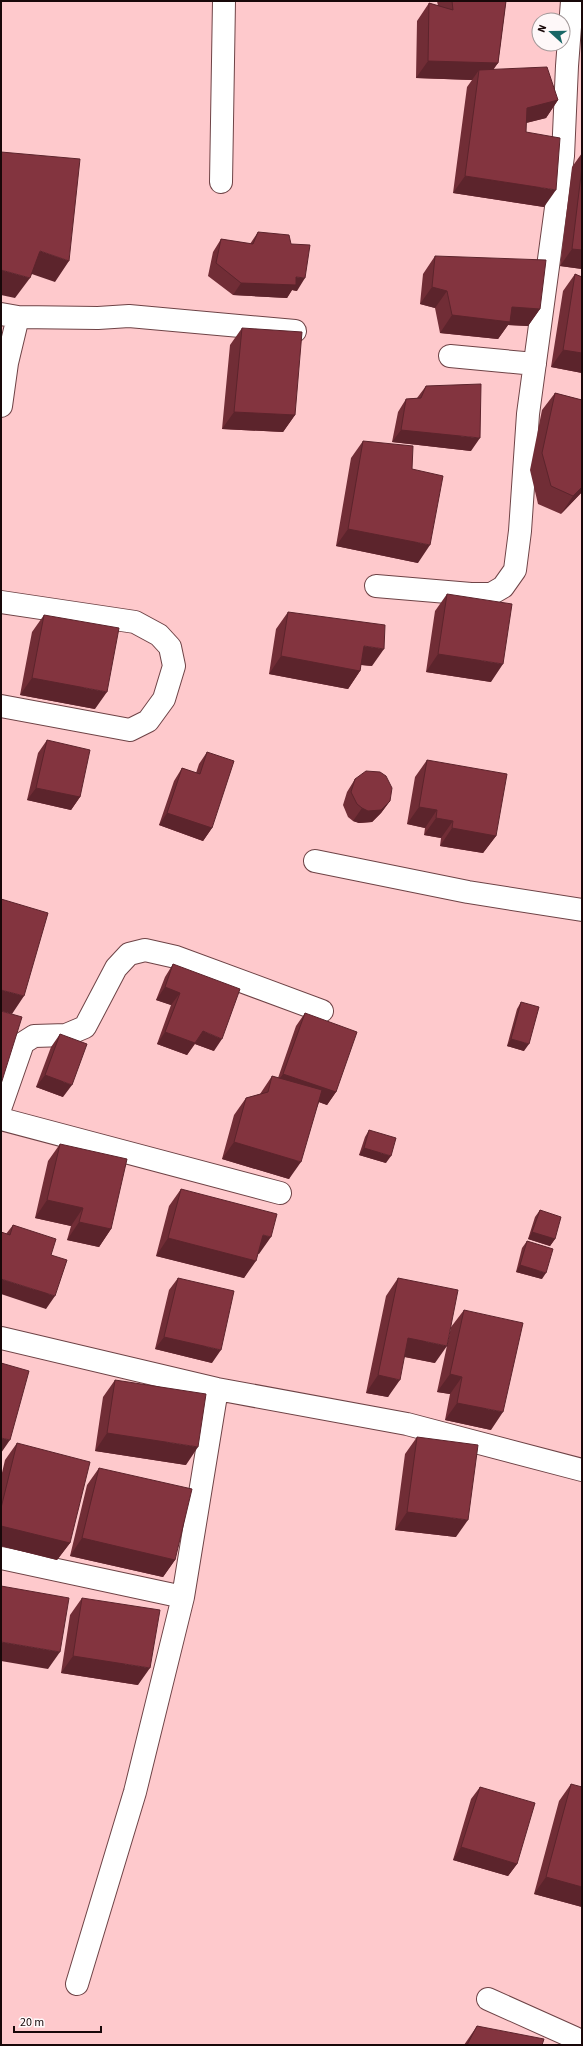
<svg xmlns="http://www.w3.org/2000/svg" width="583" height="2046" font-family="'Source Sans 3',sans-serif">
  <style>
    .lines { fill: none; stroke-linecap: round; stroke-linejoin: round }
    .street-casing { stroke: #6e4346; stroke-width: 24 }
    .street { stroke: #fff; stroke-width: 22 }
    .wall { fill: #712d36 }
    .shaded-wall { fill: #5c242c }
    .building { fill: #83343f; stroke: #5c242c }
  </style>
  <rect width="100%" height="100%" fill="#fec9cc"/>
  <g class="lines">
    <g class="street-casing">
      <path id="street" d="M221,182l3,-181
        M1,314l17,3 -11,46 -6,43
        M18,317l80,1 31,-2 166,15
        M450,356l85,8
        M376,586l95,8h20l12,-7 12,-17 5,-39 8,-117 35,-258 4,-90 5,-65
        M1,602l134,20 24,13 11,12 4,19 -10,33 -16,22 -18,9 -129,-24
        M315,861l153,31 114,18
        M1,1106l22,-63 11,-7 32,-1 19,-8 31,-59 13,-14 16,-4 31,7 146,54
        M1,1119l279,74
        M1,1338l216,51 190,35 175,46
        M1,1558l182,39
        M77,1984l58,-192 48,-195 34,-208
        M488,1999l87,39 7,7"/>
    </g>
    <use href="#street" class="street"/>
  </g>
  <path class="wall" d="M437,1h69l-8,62 -5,6 65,31 -12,18 -20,5v9l18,75 -91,-14 14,-106 5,-7 -56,-2 1,-57 12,-18 9,3z
    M582,153v116l-22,-3 12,-99z
    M258,232l39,59 -5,-1 -5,8 -54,-3 -25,-19 5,-24 8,-13 29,5z
    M435,256l105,53 -12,17 -20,-1 -10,14 -58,-6 -5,-25 -15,-4 3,-30z
    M575,274l7,3v98v-2l-31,-6 12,-76z
    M242,328l53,87 -12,17 -61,-3 8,-84z
    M426,386l45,65 -79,-9 6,-30 8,-13 11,-1z
    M555,393l27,7v92l-21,22 -23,-10 -8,-34 12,-60z
    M363,441l49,28 6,94 -82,-17 15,-88z
    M447,594l44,88 -65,-10 9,-61z
    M288,612l84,54 -11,-1 -1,6 -12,18 -79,-15 7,-45z
    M44,615l51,94 -75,-14 12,-63z
    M47,740l33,57 -9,13 -44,-10 11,-47z
    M207,752l5,76 -9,13 -44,-16 15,-44 8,-13 14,5 3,-9z
    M427,760l69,76 -13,17 -43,-7 1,-8 -17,-3 1,-7 -18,-4 8,-47z
    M355,779l35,22 -9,12 -9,9 -13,1 -6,-2 -5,-4 -5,-12 4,-13z
    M173,964l41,87 -19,-7 -8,11 -30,-11 14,-39 -15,-5 9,-23z
    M521,1002l3,49 -17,-5 10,-37z
    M305,1013l31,79 -9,13 -8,-3 -30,77 -67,-20 12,-44 12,-17 14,-4 12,-18 6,2 18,-52z
    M60,1034l3,63 -27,-10 15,-40z
    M369,1130l17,33 -27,-8 6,-18z
    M60,1144l51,85 -12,18 -32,-7 4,-14 -36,-8 13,-57z
    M181,1189l78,65h-1l-14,24 -88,-22 13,-50z
    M540,1210l15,29 -5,7 -22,-7 7,-22z
    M13,1225l38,30 -5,54 -40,-75z
    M527,1241l15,38 -26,-7 6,-24z
    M178,1278l34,85 -57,-14 14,-59z
    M398,1278l37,85 -31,-6 -16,40 -22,-4 20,-97z
    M464,1310l27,120 -46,-10 5,-26 -13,-2 14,-65z
    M115,1380l71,85 -91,-14 8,-54z
    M417,1437l39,100 -61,-7 10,-76z
    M17,1443l53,100 -13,17 -56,-14v-69l4,-17z
    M99,1468l76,92 -12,17 -93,-21 17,-71z
    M82,1598l56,87 -77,-12 9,-58z
    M571,1784l11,123 -48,-13 25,-93z
    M480,1787l37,77 -9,12 -55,-16 18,-61z
    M477,2026l65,19h-78z"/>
  <path class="shaded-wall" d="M428,61l70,2 -12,17 -7,-10 -7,10 -56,-2z
    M558,100l-12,18 -32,8 13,-18z
    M465,176l91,14 -12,17 -91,-14z
    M572,249l10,1v19l-22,-3z
    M40,251l29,10 -14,21 -29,-10z
    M1,270l29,8 -15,20 -14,-3z
    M296,277l9,1 -8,13 -5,-1 -5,8 -54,-3 8,-12z
    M432,287l15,4 -12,17 -15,-4z
    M512,307l28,2 -12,17 -20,-1 -10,14 -58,-6 12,-18z
    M563,350l19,3v20l-31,-6z
    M234,412l61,3 -12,17 -61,-3z
    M401,430l79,8 -9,13 -79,-9z
    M582,487v5l-21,22 12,-18z
    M348,529l82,16 -12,18 -82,-17z
    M364,646l20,3 -12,17 -20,-2z
    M438,654l65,10 -12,18 -65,-10z
    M281,656l79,15 -12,18 -79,-15z
    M32,678l75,14 -12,17 -75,-14z
    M36,788l44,9 -9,13 -44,-10z
    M390,801l-9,12 -9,9 -13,1 -6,-2 9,-13z
    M419,807l18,3 -12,18 -18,-4z
    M167,813l45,15 -9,13 -44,-16z
    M436,818l17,3 -12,17 -17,-3z
    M452,828l44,8 -13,17 -43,-7z
    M165,987l15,6 -9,12 -15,-5z
    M1,990l23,6 -12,18 -11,-3z
    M203,1031l19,8 -8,12 -19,-7z
    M165,1032l30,11 -8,12 -30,-11z
    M511,1039l18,5 -5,7 -17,-5z
    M283,1074l53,18 -9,13 -53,-19z
    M45,1075l27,10 -9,12 -27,-10z
    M234,1142l67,20 -12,17 -67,-20z
    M364,1148l27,8 -5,7 -27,-8z
    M47,1200l36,8 -12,18 -36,-8z
    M79,1222l32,7 -12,18 -32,-7z
    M532,1232l23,7 -5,7 -22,-7z
    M263,1235l8,2 -12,17 -8,-2z
    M168,1238l88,23 -12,17 -88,-22z
    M520,1265l26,8 -4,6 -26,-7z
    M1,1279l54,17 -9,13 -45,-15z
    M164,1337l57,13 -9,13 -57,-14z
    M408,1338l39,8 -12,17 -39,-8z
    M450,1374l12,3 -12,17 -13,-2z
    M378,1375l22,5 -12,17 -22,-4z
    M457,1403l46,9 -12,18 -46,-10z
    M107,1433l91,14 -12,18 -91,-14z
    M1,1438l9,2 -9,13z
    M407,1512l61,8 -12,17 -61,-7z
    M1,1526l69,17 -13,17 -56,-14z
    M82,1538l93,22 -12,17 -93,-21z
    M1,1642l59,10 -12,17 -47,-8z
    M73,1656l77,12 -12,17 -77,-12z
    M461,1847l56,17 -9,12 -55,-16z
    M546,1877l36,10v20l-48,-13z"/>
  <path class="building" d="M452,1h54l-8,62 -70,-2 1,-58 24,7z
    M547,67l11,33 -31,8 -1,24 34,6 -4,52 -91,-14 14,-106z
    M1,152l79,7 -11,102 -29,-10 -10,27 -29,-8z
    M582,167v83l-10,-1z
    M258,232l31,3 2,9 19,1 -5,33 -9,-1v8l-55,-2 -25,-20 5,-24 32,5z
    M435,256l111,4 -6,49 -28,-2 -2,15 -58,-7 -5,-24 -15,-4z
    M575,274l7,3v76l-19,-3z
    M242,328l60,4 -7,83 -61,-3z
    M481,384l-1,54 -79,-8 5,-31 15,-1 5,-12z
    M555,393l27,7v87l-9,9 -22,-10 -9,-33z
    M363,441l50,5 -1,23 31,7 -13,69 -82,-16z
    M447,594l65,10 -9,60 -65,-10z
    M288,612l97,13 -1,24 -20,-3 -4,25 -79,-15z
    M44,615l75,13 -12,64 -75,-14z
    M47,740l43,10 -10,47 -44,-9z
    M207,752l27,9 -22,67 -45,-15 15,-45 18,6z
    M427,760l80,14 -11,62 -44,-8 1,-7 -17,-3 1,-8 -18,-3z
    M366,771l14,1 6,4 6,12 -2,13 -9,9 -13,1 -6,-3 -5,-4 -6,-12 4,-13z
    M1,899l47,14 -24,83 -23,-6z
    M173,964l67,25 -18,50 -19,-8 -8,12 -30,-11 15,-39 -15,-6z
    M521,1002l18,5 -10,37 -18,-5z
    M1,1011l21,6 -21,67z
    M305,1013l52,19 -21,60 -53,-18z
    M60,1034l27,10 -15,41 -27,-10z
    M272,1076l50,14 -21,72 -67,-20 12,-44 22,-6z
    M369,1130l27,8 -5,18 -27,-8z
    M60,1144l67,15 -16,70 -32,-7 4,-14 -36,-8z
    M181,1189l96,25 -6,23 -8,-2 -7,26 -88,-23z
    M540,1210l21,7 -6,22 -23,-7z
    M13,1225l43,14 -5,16 16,5 -12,36 -54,-17v-47l9,3z
    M527,1241l26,8 -7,24 -26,-8z
    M178,1278l56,13 -13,59 -57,-13z
    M398,1278l60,12 -11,56 -39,-8 -8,42 -22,-5z
    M464,1310l59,13 -20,89 -46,-9 5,-26 -12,-3z
    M1,1363l28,8 -19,69 -9,-2z
    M115,1380l91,14 -8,53 -91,-14z
    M417,1437l61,8 -10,75 -61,-8z
    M17,1443l73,19 -20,81 -69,-17v-18z
    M99,1468l93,21 -17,71 -93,-22z
    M1,1586l68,12 -9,54 -59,-10z
    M82,1598l78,12 -10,58 -77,-12z
    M571,1784l11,3v100l-36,-10z
    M480,1787l55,16 -18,61 -56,-17z
    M477,2026l67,13 -2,6h-75z"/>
  <rect width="583" height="2046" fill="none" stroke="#180809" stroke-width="4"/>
  <g transform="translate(551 32) rotate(291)"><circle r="19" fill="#fef8f9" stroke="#a29899"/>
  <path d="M0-3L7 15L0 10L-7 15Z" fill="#186666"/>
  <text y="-6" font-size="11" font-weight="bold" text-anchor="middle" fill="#180809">N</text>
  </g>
  <path d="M14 2026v6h87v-6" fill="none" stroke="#180809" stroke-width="2"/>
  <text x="20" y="2026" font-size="12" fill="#180809" stroke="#fef8f9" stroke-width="3" paint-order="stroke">20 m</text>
</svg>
